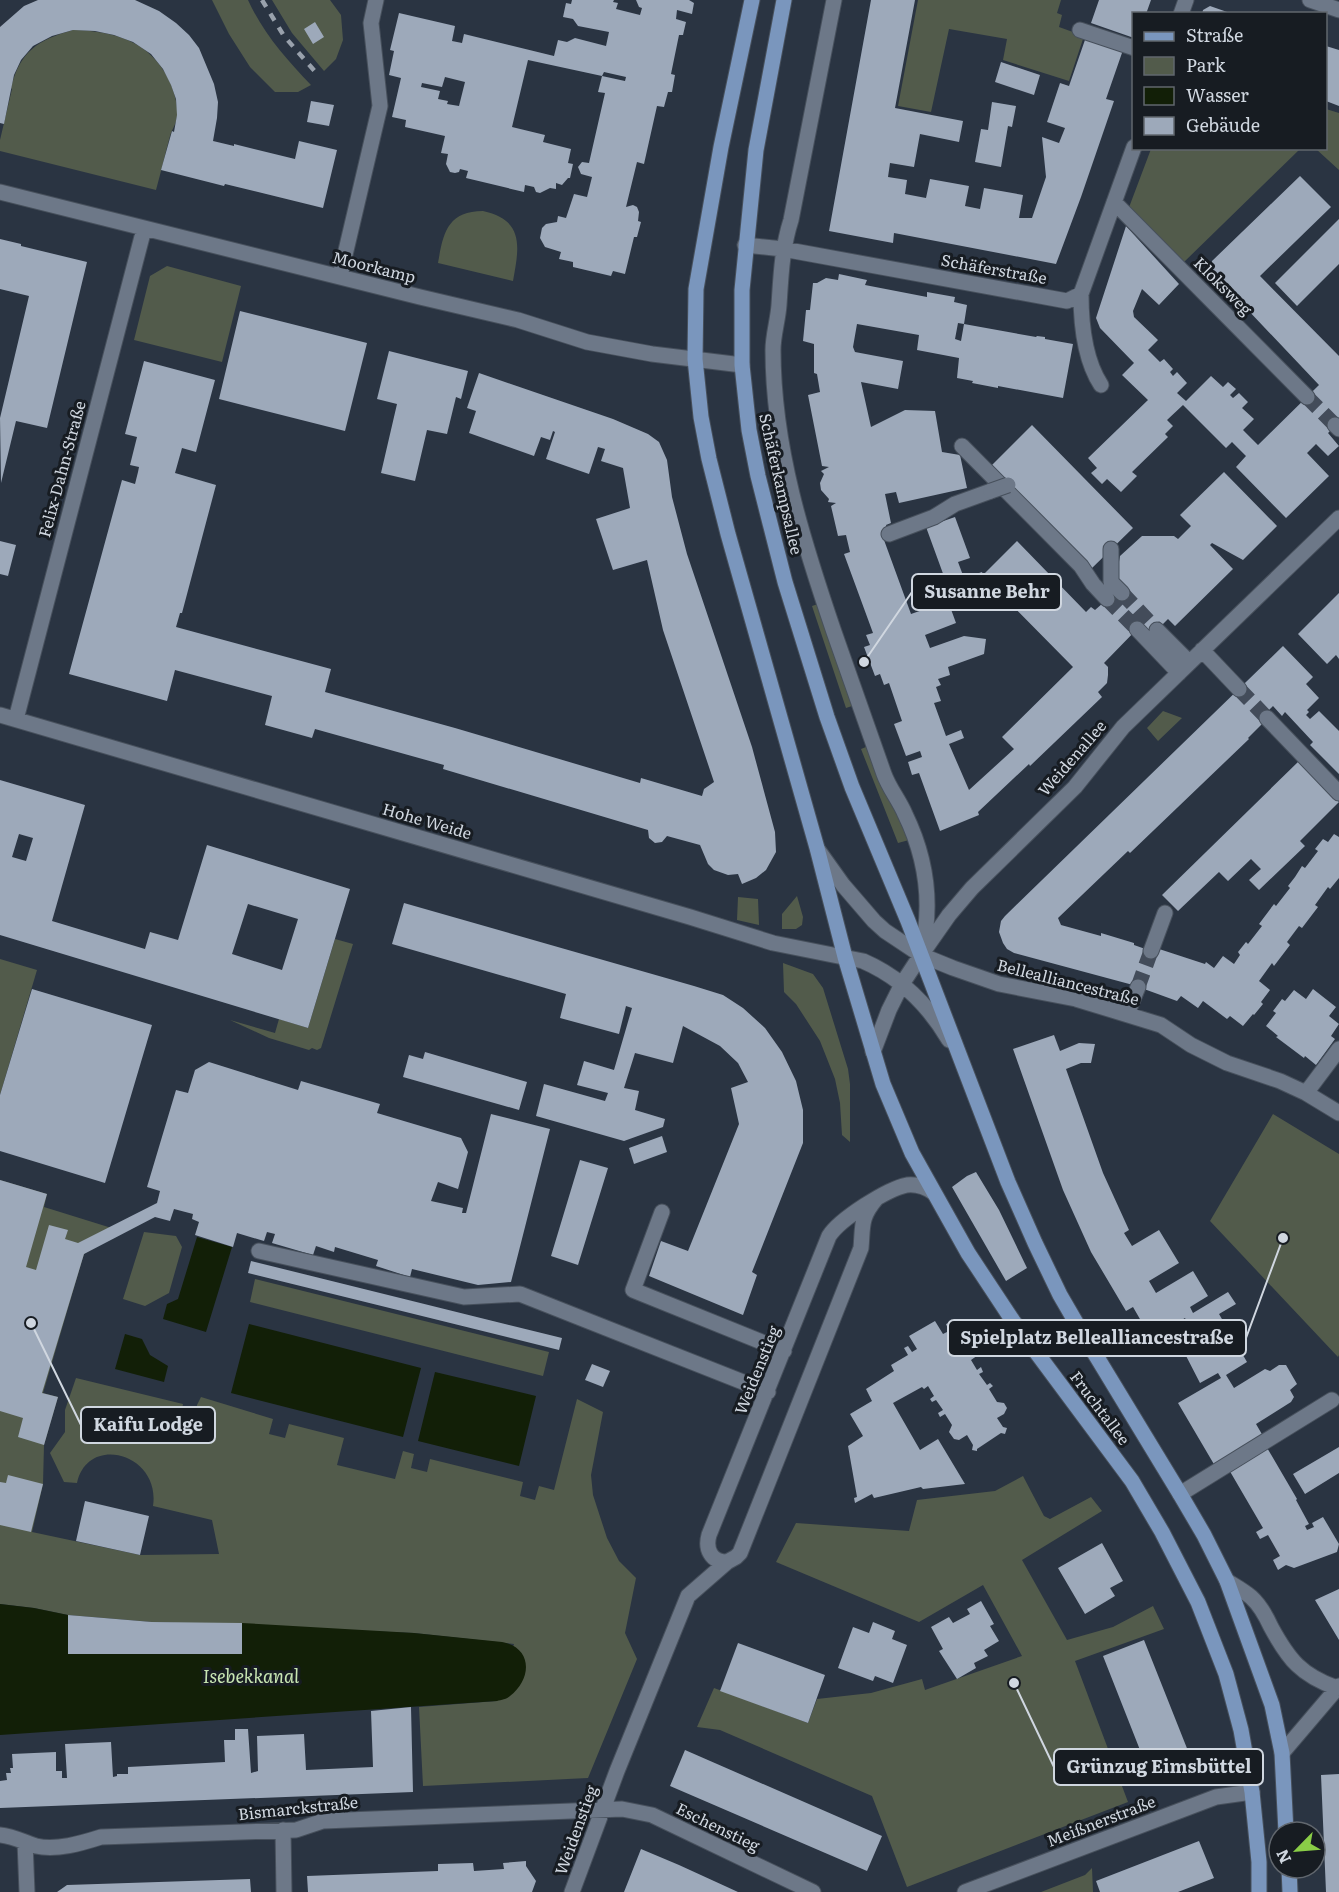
<svg xmlns="http://www.w3.org/2000/svg" width="1339" height="1892" font-family="Literata,serif">
  <style>
    .green { fill: #525b4b }
    .water { fill: #121f07 }
    .building { fill: #9da9ba; fill-rule: evenodd }
    .lines { fill: none; stroke-linecap: round; stroke-linejoin: round }
    .minor-tunnel { stroke: #434c5a; stroke-width: 15; stroke-dasharray: 15 8; stroke-linecap: butt }
    .minor-casing { stroke: #47505c; stroke-width: 17 }
    .major-casing { stroke: #47505c; stroke-width: 17 }
    .minor { stroke: #6d7888; stroke-width: 15 }
    .major { stroke: #7a96bd; stroke-width: 15 }
    .rail { stroke: #99a1ac; stroke-width: 4.5; stroke-dasharray: 8 8; stroke-linecap: butt }
    .minor-bridge-casing { stroke: #47505c; stroke-width: 17; stroke-linecap: butt }
    .minor-bridge { stroke: #6d7888; stroke-width: 15 }
    .labels { text-anchor: middle; stroke-width: 6; stroke-linejoin: round; paint-order: stroke }
    .street-label { font-size: 16px; fill: #d0d7e0; stroke: #171c22 }
    .water-label { font-size: 18px; font-style: italic; fill: #c8e6b3; stroke: #171c22 }
    .leader { fill: none; stroke: #d0d7e0; stroke-width: 2 }
    .callout-dot { fill: #d0d7e0; stroke: #171c22; stroke-width: 2 }
    .callout { fill: #171c22; stroke: #d0d7e0; stroke-width: 2 }
    .callout-label { font-size: 18px; text-anchor: middle; font-weight: bold; fill: #d0d7e0 }
  </style>
  <rect width="100%" height="100%" fill="#2a3442"/>
  <path class="green" d="M212,0h36c15,33 38,59 63,85l-13,7h-23l-25,-25 -21,-33z
    M272,0h58l11,15 2,25 -7,19 -12,12 -32,-38z
    M918,0h143l-4,13 5,2 -3,12 25,9 -15,45 -66,-21 4,-21 -58,-10 -18,83 -33,-6z
    M73,30c41,1 77,11 96,50 5,11 9,24 8,36 -1,9 -5,13 -7,20 -5,18 -9,36 -14,54l-156,-39v-11l12,-51 -1,-1c9,-37 27,-48 62,-58z
    M1326,109l13,4v57l-23,-21 10,-1z
    M1151,149h149l-117,114 -55,-53z
    M483,211c42,9 36,37 30,70l-75,-18c5,-29 9,-52 45,-52z
    M167,266l74,20 -19,76 -88,-22 16,-64z
    M818,604l34,102 -6,2 -34,-102z
    M1163,711l19,7 -24,23 -11,-13z
    M866,747l14,37 17,29 12,27 -11,3 -37,-94z
    M797,896l6,21 -1,8 -6,4h-14v-15z
    M738,897l20,2 1,26 -22,-5z
    M335,939l18,5 -32,104 -4,2 -5,-2 -3,2 -40,-12 -39,-18 45,13 4,-14 29,9z
    M0,959l37,11 -37,125z
    M783,963l30,11 10,14 25,81 2,15v58l-8,-7 -2,-32 -5,-24 -15,-38 -24,-37 -12,-12z
    M1273,1114l66,40v201l-1,2 -128,-136z
    M0,1180l47,14 -3,13 74,23 -34,24 -41,139 15,4 -14,48 -1,39 -11,48 108,23 79,-1 -7,-34 -59,-14c8,-52 -65,-73 -76,-23l-13,-1 -14,-29 15,-21v-22l11,-32 107,26 -3,16h-2l-2,12 22,3 2,-18 -4,-1 1,-11 4,-8 72,22 -4,15 16,4 4,-14 55,14 -7,27 58,14 8,-28 11,3 -3,14 16,4 3,-13 93,23 -3,14 15,4 4,-14 15,4 23,-91 26,13 -12,63 2,20 14,43 12,23 17,17 -11,55 12,26 -49,119 -165,8 -4,-79 78,-6 17,-57 -100,-11 -262,-11 -84,-7 -34,-7 -34,-4z
    M144,1232l32,4 6,11 -13,46 -24,13 -22,-7z
    M255,1279l294,73 -6,24 -293,-74z
    M1023,1476l21,40 6,3 41,-22 11,14 -80,49 45,80 46,-13 40,-21 11,23 -89,32 53,141 -221,85 -35,-91 -152,-66 -23,-3 17,-39 94,35 9,-24 54,-6 51,-14 3,11 97,-34 -39,-71 -64,37 -143,-60 20,-39 113,8 8,-31 78,-9z
    M1092,1868l1,24h-52l44,-17z"/>
  <path class="water" d="M197,1237l35,10 -26,85 -43,-13 4,-15 11,-5z
    M249,1324l172,44 -18,69 -172,-44z
    M125,1334l17,5 8,16 18,11 -4,16 -49,-13z
    M435,1372l101,24 -17,70 -101,-25z
    M0,1604l34,4 34,7v39h173l1,-31 172,10 88,9c31,6 30,37 8,54 -3,3 -9,4 -13,5l-497,34z"/>
  <path class="building" d="M38,0h97l24,11 17,12 13,12 10,13 15,36 4,18 -1,16 -4,23 21,5v-2l61,15 4,-18 38,9 -14,58 -98,-24 -1,2 -63,-16 11,-39 2,1 3,-17 -1,-16 -5,-14 -8,-16 -12,-15 -18,-12 -19,-7 -19,-4 -22,-1 -21,6 -19,10 -12,14 -7,15 -10,49 -4,-1v-96l24,-21z
    M572,0h42l-1,2 5,1 -2,6 24,6 2,-7 -3,-1 -3,-7h53l5,3 -2,11 -15,-4 -1,9 10,3 -3,13h-4l-8,39 4,1 -3,17h-4l-4,15 -7,-1 -13,58 -7,-2 -11,45 7,-2 4,2 2,5 -1,9 3,1 -4,15h-3l-9,37 -12,-3 -2,5 -38,-9v-5l-14,-3 2,-7 -16,-5 -5,-9 2,-10 4,-4 11,-2 1,-6 8,2 8,-24 13,3 5,-20 -11,-3 -3,-7 4,-5 7,1 16,-70 -7,-1 4,-16 -74,-16 -16,67 33,8 -2,7 28,7 -3,14 5,1 -3,14h-2l-6,7 -6,-2v6l-6,-1 -10,5 -4,-1 -2,-5 -9,-2 -1,7 -58,-14 2,-7 -8,-2 -1,3 -4,1 -5,-1 -4,-8 2,-10 -7,-1 4,-17 -40,-9 1,-7 -14,-3 9,-39 -12,-3 5,-24 -4,-1 9,-37 56,13 -3,15 10,2 2,-9 90,22 4,-16 9,2 8,-4 31,8 3,-14 -31,-6 -5,-7 -10,-2 3,-14 5,1zM604,72l22,5 -1,4 -23,-5zM445,77l20,5 -6,24 -12,-2 1,-3 -10,-2 2,-8 -19,-4 1,-4 20,4z
    M871,0h44l-20,108 68,13 -4,21 -39,-8 -6,33 -24,-4 -2,14 19,3 -2,14 21,4 4,-19 39,7 -4,20 15,3 4,-21 39,7 -4,23h13l14,-41 -4,-40 17,6 6,-15 -18,-6 13,-39 9,3 17,-49 37,13 -17,49 8,2 -33,96 -25,67 -162,-31 -1,10 -64,-12z
    M1099,0h52l-5,14h-12v24l-43,-15z
    M1210,6l20,7v1h-28l1,-4z
    M315,22l9,15 -11,7 -9,-15z
    M1326,46l13,4v56l-13,-5z
    M1001,62l39,13 -6,20 -39,-13z
    M311,101l23,4 -5,21 -22,-4z
    M992,102l24,4 -4,21 -4,-1 -7,41 -26,-5 6,-33 7,1z
    M1300,176l31,31 -71,69 79,80v66l-11,11 11,13 -11,10 -12,-12 -9,9 22,23 -43,42 -50,-51 10,-11 -14,-14 -6,6 -43,-43 -16,15 6,6 -8,8 3,3 -36,35 5,4 -16,16 -14,-13 -5,5 -11,-11 6,-5 -9,-10 60,-58 -26,-25 12,-12 -34,-35 -4,-10 30,-92 53,58 -20,21 -17,-16 -9,22 1,6 24,23 -10,10 12,12 4,-3 9,10 -3,3 3,4 4,-4 10,11 -10,10 9,8 25,-25 12,11 5,-5 8,7 -6,6 3,3 6,-5 9,9 -6,6 12,11 -11,11 15,15 61,-60 -109,-115 2,-9z
    M1339,219v45l-42,42 -22,-23z
    M0,239l21,5v2l66,16 -40,166 -31,-7 -15,62 -1,-65 29,-122 -29,-7z
    M839,274l28,6 -2,5 62,12v-5l28,5 -1,5 13,3 -3,19 -6,-1 -3,16 6,2 3,-17 72,13 1,-1 8,1v2l28,5 -10,54 -65,-12v2l-26,-5 1,-2 -16,-3 2,-20 -42,-8 2,-15 -62,-11 -4,23 2,5 48,9 -5,28 -37,-7 10,45 34,-17 30,1 7,41 18,3 7,33 -68,15 -3,-11 -11,2 6,29 -5,2 4,13 -6,2 27,74 37,-13 8,22 -31,12 5,13 34,-12 22,3 -2,15 -36,13 2,8 -12,4 3,6 -5,2 5,14 -7,2 12,33 15,-6 3,8 -15,6 20,46 45,-41 -12,-12 71,-70 -80,-81 -40,15 -27,-74 29,-10 15,41 -12,4 6,16 18,-6 1,3 34,-34 69,71 5,-5 4,3 16,-14 4,4 12,-12 -11,-9 4,-23 22,-20h32l4,3 13,-13 -11,-11 44,-43 53,54 -34,34 -31,-17 -2,2 23,24 -58,57 -7,-7 -17,17 -11,-10 -36,37 4,4v8l-1,8 -9,9 4,5 -72,69 -1,-2 -51,48 1,3 -39,16 -21,-58 -7,2 -4,-13 14,-5 -2,-6 -14,5 -12,-32 8,-3 -13,-38 -5,2 -4,-11 -5,2 -11,-29 6,-2 -4,-10 7,-2 -29,-79 6,-2 -4,-17 -8,1 -7,-30 5,-3 -8,-1 1,-3 -8,-9 -1,-7 4,-9 -3,-3 8,-4 -7,-1 -14,-71 12,-3 -3,-18 -3,-1v-29l-11,-3 3,-31h4l3,-27h4l9,-5 12,2z
    M240,311l127,32 -22,88 -126,-32z
    M389,351l79,20 -7,28 -5,-2 -9,37 -20,-4 -12,51 -34,-8 16,-69 -20,-5z
    M144,361l71,19 -19,72 -14,-4 -7,25 41,12 -34,128h-2l-4,14 155,42 -6,23 130,36 185,55 1,-5 61,18 2,-7 10,-7 -51,-152 -16,-70 -34,10 -17,-51 34,-11 -7,-40 -22,-7 4,-12 -7,-2 -9,27 -43,-15 9,-27 -2,-1 -3,9 -9,-3 -7,19 -65,-23 7,-22 -9,-3 12,-35 134,46 35,15 11,8 8,18 5,37 15,57 65,193 23,85 1,20 -10,18 -10,8 -14,6 -4,-10 -10,1 -14,-5 -6,-6 -8,-19 -33,-9 -5,6 -7,1 -6,-5 -1,-8 -205,-61 1,-4 -129,-36 -3,9 -47,-13 7,-29 -97,-26 -8,31 -98,-27 53,-194 13,4 3,-12 1,-5 -9,-2 7,-28 -12,-3z
    M1032,425l101,103 -42,41 -101,-102z
    M0,541l16,4 -8,31 -8,-2z
    M1339,593v66l-3,-4 -9,9 -29,-30z
    M1283,646l30,31 -7,7 13,14 -12,12 2,2 -3,3 4,4 9,-8 20,20v43l-29,-29 3,-3 -28,-30 -3,4 -9,-10 -5,5 4,3 -24,24 1,1 -119,114 -2,-2 -70,67 3,7 40,11v-3l33,10v2l17,6 2,-4 52,17 1,-2 8,6 9,-12 11,8 6,-9 -2,-3 8,-10 2,2 14,-18 -3,-2 15,-20 2,2 14,-18 -2,-2 7,-9 7,-11 3,2 13,-17 -3,-2 8,-10 5,3 6,-8 5,3v41l-9,11 -2,-2 -13,18 3,2 -16,21 -3,-2 -12,16 3,3 -16,21 -2,-3 -13,18 11,9 -9,12 2,2 -9,11 -1,-1 -10,12 -13,-10 -3,3 -24,-18 -5,7 -17,-12 -4,5 -44,-16 -119,-32 -7,-4 -4,-6 -4,-11 2,-11 4,-5z
    M1299,761l40,41 -39,39 5,5 -46,44 -10,-10 12,-11 -10,-10 -23,22 -9,-9 -41,39 -16,-16z
    M0,780l85,25 -33,116 93,28 5,-17 28,8 29,-95 143,44 -42,139 -308,-93zM19,834l14,4 -7,23 -14,-4zM248,904l50,15 -16,51 -50,-16z
    M404,903l290,83 29,9 20,13 22,20 17,24 14,29 7,29v33l-51,129 5,3 -14,40 -94,-39 12,-35 27,10 51,-127 -8,-36 17,-6 -10,-19 -18,-17 -37,-20 -10,37 -38,-10 -11,35 15,3 -4,19 30,9 -2,8 -39,14 -88,-25 8,-32 61,17 3,-8 -31,-8 7,-24 30,9 18,-62 -6,-2 -7,28 -59,-16 6,-24 -174,-50z
    M32,989l120,36 -47,158 -105,-32v-56z
    M1313,989l23,18 -7,9 10,8 -8,12 4,3 -19,26 -11,-9 -1,2 -28,-21 2,-1 -12,-10 10,-13 -3,-2 9,-12 3,2 9,-11 12,9z
    M1054,1035l6,16 19,-8 16,1 -4,19h-10l-15,6 37,104 26,57 -5,3 8,13 27,-16 20,33 -30,18 7,12 37,-22 15,25 -18,11 3,6 35,-21 8,12 -17,10 28,48 -21,13 8,13 31,-19 5,2 9,-6h7l11,19 -7,6 4,7 -3,5 -35,22 7,12 -48,30 -37,-63 43,-25 -3,-5 -18,10 -17,-33 -1,2 -12,-20 17,-10 -2,-4 -13,8 -4,-5 -20,12 -15,-26 -7,4 -35,-59 -28,-62 -50,-141z
    M425,1052l102,30 -8,28 -116,-33 6,-22 14,4z
    M209,1062l89,28 3,-9 79,23 -3,9 84,25 7,14 -10,37 -20,-7 -7,19 32,7 -1,5h4l25,-99 59,15 -39,153 -33,3 -66,-16 -2,8 -34,-11 2,-6 -43,-13 -1,5 -18,-6 -3,9 -41,-12 3,-9 -8,-2 -3,9 -27,-8 -4,14 -38,-12 4,-13 -7,-3 1,-5 -19,-5 -4,12 -15,-4 -71,37 -42,139 16,4 -14,48 -26,-8 5,-19 -23,-7v-231l47,14 -21,73 10,3 13,-45 19,5 -3,9 13,4 79,-40 3,-12 -13,-4 29,-97 12,3 7,-23z
    M662,1136l5,16 -33,12 -5,-16z
    M580,1160l28,8 -30,97 -27,-9z
    M976,1172l23,38 28,58 -21,13 -54,-94 15,-11z
    M251,1261l311,77 -3,12 -311,-77z
    M935,1321l8,13 4,-2 1,-3 -2,-5 3,-1 4,9 5,2 4,-8h4l-1,5 4,8 3,-2 3,5 -3,2 4,6 5,3 -10,7 6,10 4,-3 2,5 -4,2 8,11 3,-2 3,3 -4,3 8,13 7,1 3,5 -3,6 -7,4 6,9 4,1 -2,6 -4,-1 -24,16v2l-5,-1 1,-5 -6,-10 -8,5 -5,-1 -5,-7 3,-7 -7,-11 -5,3 -2,-4 5,-3 -7,-10 -4,2 -2,-3 4,-3 -6,-10 -4,3 -2,-2 -29,16 27,47 18,-11 27,45 -42,5 -2,-2 -47,11 -2,-4 -17,9 -1,-5 3,-1 -9,-51 15,-10 -13,-22 22,-13 -6,-12 28,-18 -3,-6 17,-10 -4,-7 4,-2 4,6 5,-3 -8,-13z
    M592,1364l18,7 -7,16 -18,-7z
    M1266,1446l31,53 -1,1 13,24 -4,2 2,4 7,-3 -2,-4 11,-6 16,27 -2,8 -43,16 -8,-3 -8,5 -5,-10 7,-4 -12,-21 -8,4 -4,-7 7,-4 -35,-60z
    M1339,1447v26l-34,21 -12,-20z
    M8,1475l35,9 -12,48 -31,-7v-43l6,1z
    M85,1501l64,15 -9,39 -64,-14z
    M1102,1543l21,38 -13,7 5,8 -30,18 -27,-46z
    M1339,1589v51l-24,-40z
    M981,1601l13,23 -4,2 9,15 -15,9 4,6 -14,7 2,5 -19,11 -18,-28 4,-2 -12,-22 18,-10 4,6 17,-9 -3,-5z
    M68,1615l84,7 90,1v31h-174z
    M873,1622l22,9 -3,8 15,6 -14,38 -18,-7 -2,5 -35,-13 15,-41 16,6z
    M1144,1640l50,126 -41,17 -50,-127z
    M738,1643l87,32 -17,48 -88,-32z
    M411,1707l2,85 -413,16v-27l7,-1 -1,-7h5l-1,-5h3l-1,-14 44,-2v19h6v7h5l-2,-34 46,-2 2,35 4,-1v-2h11v-7l97,-5 -1,-22h11v-11h13l3,44 7,-2 -1,-35 47,-2 2,36 67,-3 -2,-56z
    M685,1750l197,86 -15,35 -197,-85z
    M1339,1774v118h-13l-5,-117z
    M1199,1841l15,37 -36,14h-78l-4,-11z
    M641,1849l38,16 59,27h-114z
    M526,1861v5l10,15 -4,11h-224l-1,-16 131,-5v-7l35,-1 1,8 30,-2 -1,-6z
    M250,1879l1,13h-194l10,-7z"/>
  <g class="lines">
    <path class="minor-tunnel" d="M1307,397l28,28
      M1122,593l35,37
      M1107,599l30,30
      M1239,689l28,29
      M1138,987l13,-36"/>
    <g class="minor-casing">
      <path id="minor" d="M834,0l-43,220c-9,28 -10,55 -12,85 -1,15 -6,30 -6,45 0,98 30,191 61,282 17,47 33,95 50,142 5,14 15,26 21,40 22,45 28,92 16,141
        M1310,0l29,10
        M1181,14l5,-14
        M1080,30l54,18
        M0,192l420,105 98,23 69,22 65,12 90,11
        M1114,202l193,195
        M745,245l38,4 284,52 14,-7 53,-147
        M340,276l40,-170 -9,-83 5,-23
        M1081,294c0,30 3,65 20,91
        M1335,425l4,4
        M962,446l119,120 12,18 14,15
        M889,534l45,-17 21,-13 36,-13
        M1111,549v33l11,11
        M1137,629l42,44
        M1157,630l32,32
        M1202,650l37,39
        M0,715l690,202 83,26 90,18c37,16 66,45 86,79
        M1267,718l72,75
        M16,719l128,-490
        M818,850l25,35 31,36 11,10 36,24 32,13 46,16 77,15 85,26 30,20 36,18 53,18 26,12 33,20
        M1151,951l14,-38
        M1127,1014l11,-27
        M873,1052l16,-42 13,-26 19,-29 28,-40 23,-27 103,-101 48,-60 216,-209
        M1306,1093l33,-44
        M662,1212l-29,78 151,61
        M259,1251l205,46 56,-3 248,98
        M1180,1494l152,-94
        M727,1562c-16,0 -22,-13 -18,-27l120,-299c11,-17 58,-47 78,-51 10,-1 19,2 27,8
        M1227,1581c8,5 17,10 24,16 9,8 15,19 20,30 18,33 30,48 66,61
        M1282,1753l57,-67
        M283,1830l1,62
        M0,1835c12,1 24,7 36,11 20,5 46,-3 65,-9l195,-7 27,-9 299,-12 30,6 161,77
        M25,1842l2,50
        M572,1892l45,-121 71,-175 39,-34 9,-5 4,-4 121,-305c2,-22 -1,-30 15,-49
        M965,1892l251,-95 36,-5"/>
    </g>
    <g class="major-casing">
      <path id="major" d="M752,0l-31,147 -25,142 -1,70 6,58 8,42 19,75 89,314 28,109 38,127 29,69 56,100 45,68 119,160 30,51 36,70 28,72 15,56 11,62 7,70v30
        M784,0l-28,150 -14,140v75l7,65 9,46 27,106 42,135 25,70 56,134 100,261 27,61 25,52 18,31 102,168 24,41 23,46 45,124 10,48 4,79
        M1289,1868l1,24"/>
    </g>
    <use href="#minor" class="minor"/>
    <use href="#major" class="major"/>
    <path class="rail" d="M262,0l22,36 35,40"/>
    <g class="minor-bridge-casing">
      <path id="minor-bridge" d="M991,491l17,-6"/>
    </g>
    <use href="#minor-bridge" class="minor-bridge"/>
  </g>
  <g class="labels">
    <g class="street-label">
      <text transform="translate(374 267) rotate(14)" y="6">Moorkamp</text>
      <text transform="translate(994 269) rotate(10)" y="6">Schäferstraße</text>
      <text transform="translate(1223 286) rotate(45)" y="6">Kloksweg</text>
      <text transform="translate(62 469) rotate(-75)" y="6">Felix-Dahn-Straße</text>
      <text transform="translate(781 484) rotate(77)" y="6">Schäferkampsallee</text>
      <text transform="translate(1072 758) rotate(-49)" y="6">Weidenallee</text>
      <text transform="translate(427 821) rotate(16)" y="6">Hohe Weide</text>
      <text transform="translate(1068 982) rotate(14)" y="6">Bellealliancestraße</text>
      <text transform="translate(757 1370) rotate(-68)" y="6">Weidenstieg</text>
      <text transform="translate(1100 1408) rotate(53)" y="6">Fruchtallee</text>
      <text transform="translate(298 1808) rotate(-6)" y="6">Bismarckstraße</text>
      <text transform="translate(1101 1821) rotate(-21)" y="6">Meißnerstraße</text>
      <text transform="translate(718 1827) rotate(26)" y="6">Eschenstieg</text>
      <text transform="translate(576 1830) rotate(-70)" y="6">Weidenstieg</text>
    </g>
    <g class="water-label">
      <text x="251" y="1683">Isebekkanal</text>
    </g>
  </g>
  <path class="leader" d="M864 662L912 592M1283 1238L1246 1338M31 1323L81 1425M1014 1683L1054 1767"/>
  <g class="callout-dot">
    <circle cx="864" cy="662" r="6"/>
    <circle cx="1283" cy="1238" r="6"/>
    <circle cx="31" cy="1323" r="6"/>
    <circle cx="1014" cy="1683" r="6"/>
  </g>
  <g class="callout">
    <rect x="912" y="574" width="149" height="36" rx="6"/>
    <rect x="948" y="1320" width="298" height="36" rx="6"/>
    <rect x="81" y="1407" width="134" height="36" rx="6"/>
    <rect x="1054" y="1749" width="209" height="36" rx="6"/>
  </g>
  <g class="callout-label">
    <text x="987" y="598">Susanne Behr</text>
    <text x="1097" y="1344">Spielplatz Bellealliancestraße</text>
    <text x="148" y="1431">Kaifu Lodge</text>
    <text x="1159" y="1773">Grünzug Eimsbüttel</text>
  </g>
  <rect x="1132" y="12" width="195" height="138" fill="#171c22" stroke="#61676e" stroke-width="1.5"/>
  <rect x="1144" y="32" width="30" height="9" fill="#7a96bd" stroke="#61676e" stroke-width="1.5"/>
  <text x="1186" y="42" font-size="18" fill="#d0d7e0">Straße</text>
  <rect x="1144" y="57" width="30" height="18" fill="#525b4b" stroke="#61676e" stroke-width="1.5"/>
  <text x="1186" y="72" font-size="18" fill="#d0d7e0">Park</text>
  <rect x="1144" y="87" width="30" height="18" fill="#121f07" stroke="#61676e" stroke-width="1.5"/>
  <text x="1186" y="102" font-size="18" fill="#d0d7e0">Wasser</text>
  <rect x="1144" y="117" width="30" height="18" fill="#9da9ba" stroke="#61676e" stroke-width="1.5"/>
  <text x="1186" y="132" font-size="18" fill="#d0d7e0">Gebäude</text>
  <g transform="translate(1297 1850) rotate(245)"><circle r="28" fill="#171c22" stroke="#61676e" stroke-width="1.5"/>
  <path d="M0-4.5L10 22L0 15L-10 22Z" fill="#8ace47"/>
  <text y="-9" font-size="16" font-weight="bold" text-anchor="middle" fill="#d0d7e0">N</text>
  </g>
</svg>
